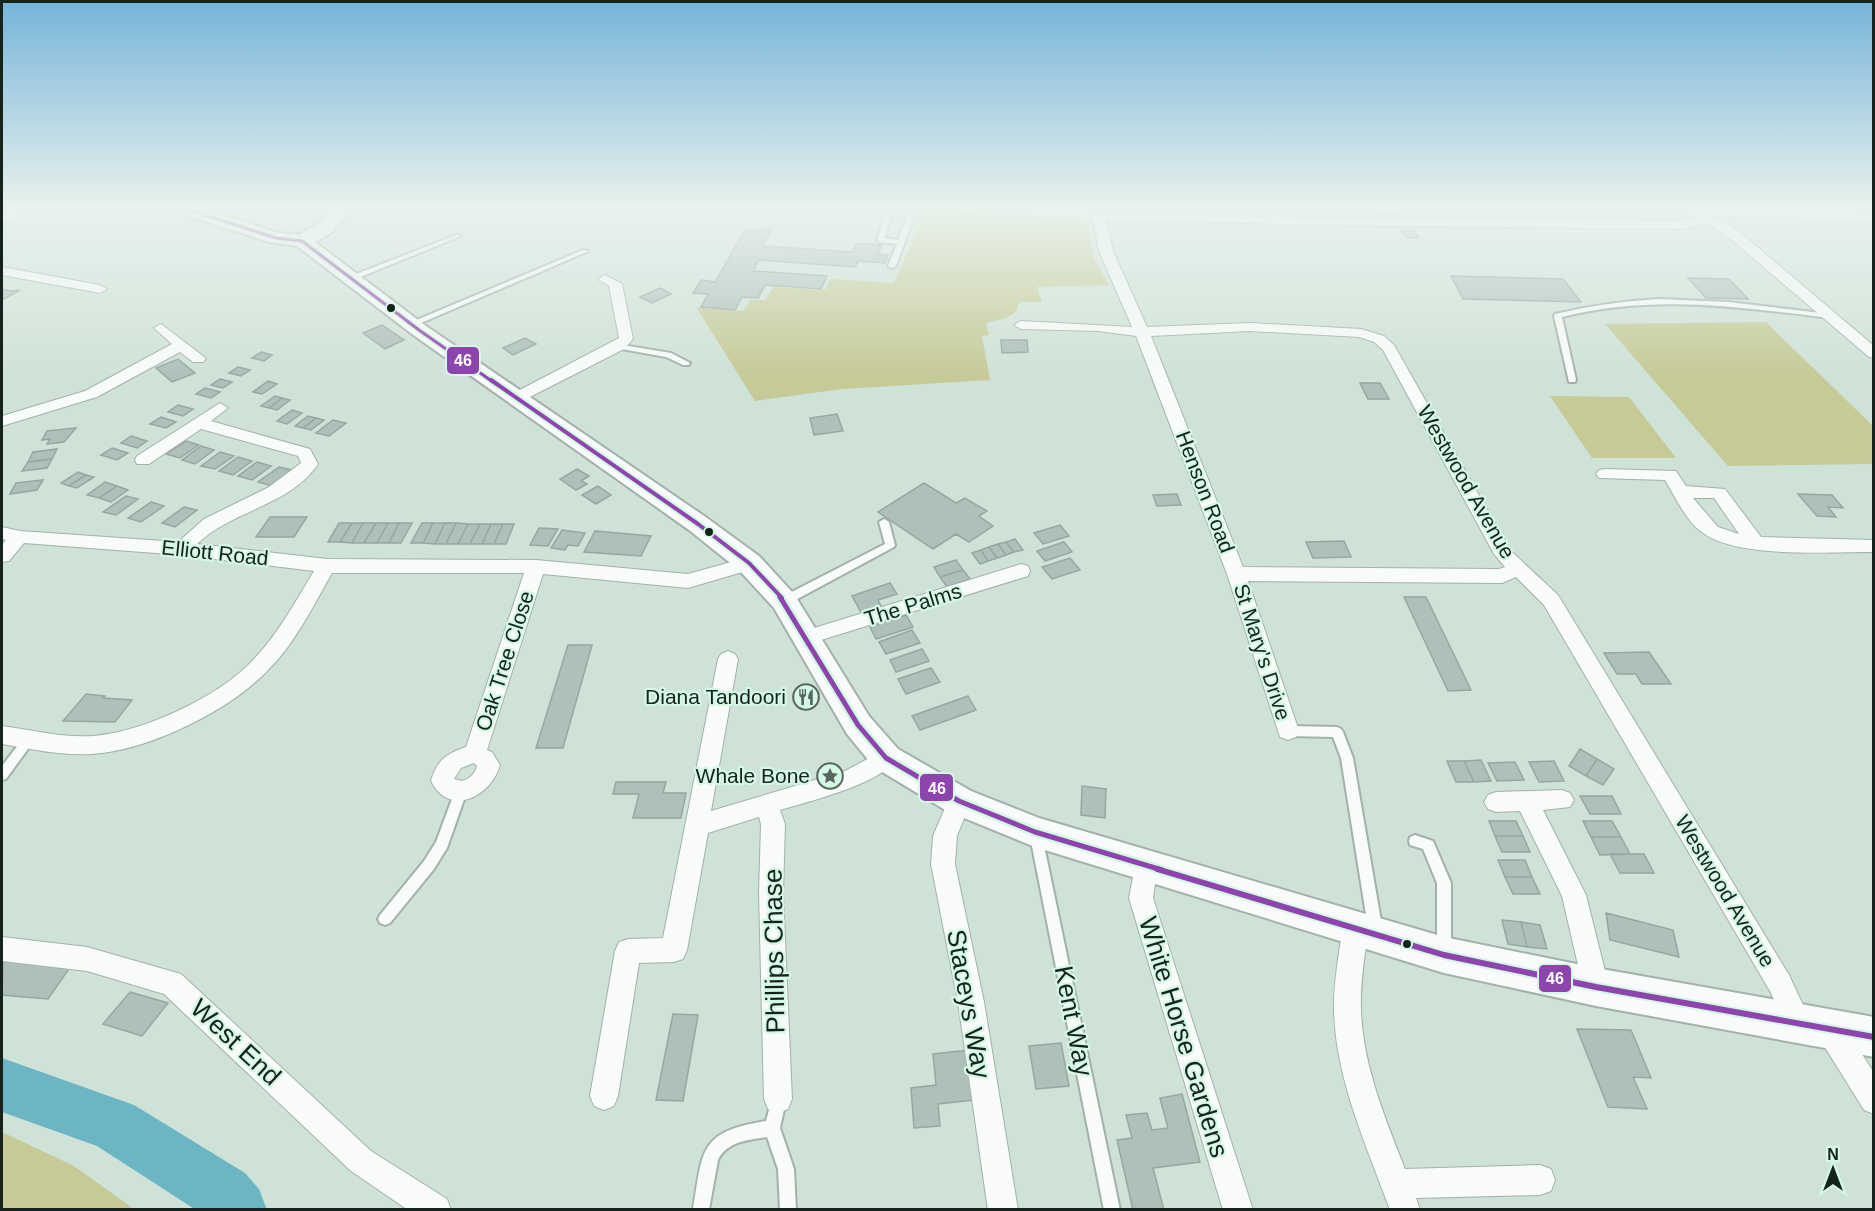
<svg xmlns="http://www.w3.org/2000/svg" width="1875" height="1211" font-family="Arial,sans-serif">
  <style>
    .green { fill: #c6ca97 }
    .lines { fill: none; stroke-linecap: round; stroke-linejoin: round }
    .river { fill: #6bb5c5; fill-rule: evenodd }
    .building { fill: #afc0bb; stroke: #96a7a2; stroke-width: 1.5 }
    .lane-casing { stroke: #a2b1a9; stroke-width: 4 }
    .street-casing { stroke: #a2b1a9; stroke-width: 2 }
    .secondary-casing { stroke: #a2b1a9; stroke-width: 4 }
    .lane { fill: #f8fbf9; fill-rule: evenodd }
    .street { fill: #f8fbf9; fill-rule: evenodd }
    .secondary { fill: #f8fbf9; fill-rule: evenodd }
    .bus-1-far3-casing { stroke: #d4f8e4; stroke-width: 6 }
    .bus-1-far2-casing { stroke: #d4f8e4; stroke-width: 8 }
    .bus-1-far1-casing { stroke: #d4f8e4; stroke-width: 10 }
    .bus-1-casing { stroke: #d4f8e4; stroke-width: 10 }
    .bus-1-far3 { stroke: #8e44ad; stroke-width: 3 }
    .bus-1-far2 { stroke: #8e44ad; stroke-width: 4 }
    .bus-1-far1 { stroke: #8e44ad; stroke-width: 5 }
    .bus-1 { stroke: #8e44ad; stroke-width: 6 }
    .bus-dot { fill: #16231c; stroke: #d4f8e4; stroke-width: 2 }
    .labels { text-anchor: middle; stroke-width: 4.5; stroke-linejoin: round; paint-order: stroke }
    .street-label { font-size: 21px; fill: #16231c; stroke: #d4f8e4 }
    .poi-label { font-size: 21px; fill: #16231c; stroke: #d4f8e4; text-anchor: end }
    .near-street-label { font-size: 26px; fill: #16231c; stroke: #d4f8e4 }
    .line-badge { stroke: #d4f8e4; stroke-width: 2 }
    .badge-label { font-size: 16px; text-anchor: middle; font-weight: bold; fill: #fff }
  </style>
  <rect width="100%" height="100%" fill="#cfe2d8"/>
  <path class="green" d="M926,211l158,10 3,3 7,35 15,26 -72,2 5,15h-23c-1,16 -20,18 -33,21l3,12 -7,1 8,44 -148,9 -87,12 -59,-94 48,4 6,-11h15l9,-13 51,3 5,-11 64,4z
    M1766,322l107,104v38l-145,2 -123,-142z
    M1550,396l79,1 47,61h-84z
    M2,1132l72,34 60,43h-132z"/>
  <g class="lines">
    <path class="river" d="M2,1058l132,47 111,68 14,16 8,21h-71l-99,-64 -95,-34z"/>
  </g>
  <path class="building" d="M85,208h36l-14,7z
    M1372,208h24l5,7h-25z
    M762,228l10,1 -10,17 90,6 4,-8h12l14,1 -4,9 10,1 -3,8 -27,-2 -3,6 -96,-7 -6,11 74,5 -6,13 -56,-4 -7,13 -16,-1 -7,13 -34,-3 7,-13 -15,-1 8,-13 14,2 30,-52 16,1z
    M1401,231h13l5,7h-13z
    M1451,276l112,3 18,23 -118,-3z
    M1688,278l41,1 19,20 -42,-1z
    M660,288l11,6 -19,9 -12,-6z
    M2,289l8,2 10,-1 -16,9z
    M382,325l22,15 -19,9 -22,-16z
    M525,338l11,6 -23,11 -10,-7z
    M1001,340h26l1,12 -26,1z
    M261,352l11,3 -8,6 -12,-3z
    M178,359l17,14 -23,9 -16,-14z
    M238,367l12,3 -9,6 -12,-3z
    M220,379l12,3 -9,6 -12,-3z
    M268,381l9,3 -15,10 -9,-2z
    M1360,383h20l9,16h-21z
    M205,388l15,4 -9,6 -15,-4z
    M275,396l7,2 -13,10 -8,-2z
    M282,398l8,2 -13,10 -8,-2z
    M178,405l15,4 -10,7 -15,-4z
    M292,410l10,3 -15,11 -10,-3z
    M837,414l6,17 -29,4 -4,-17z
    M308,416l8,2 -13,10 -8,-2z
    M161,417l15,5 -10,6 -16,-4z
    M316,418l8,2 -13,10 -8,-2z
    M333,420l13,3 -17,13 -13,-3z
    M76,428l-12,14 -17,2 3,-5 -8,1 5,-9z
    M131,436l16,5 -10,7 -16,-5z
    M186,441l13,4 -19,13 -14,-4z
    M201,446l13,4 -19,14 -13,-4z
    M112,448l16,5 -11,7 -16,-5z
    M57,449l-5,10 -24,3 5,-10z
    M220,452l14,4 -19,13 -14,-3z
    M238,457l14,4 -19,14 -14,-4z
    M52,459l-5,9 -25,3 6,-9z
    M257,462l14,4 -19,14 -14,-4z
    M279,467l13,3 -20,16 -14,-4z
    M577,469l12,7 -8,5 6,3 -11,6 -16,-11z
    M78,472l8,3 -17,11 -8,-3z
    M86,475l8,2 -17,11 -8,-2z
    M43,480l-6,10 -27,4 6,-11z
    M105,482l12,4 -18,12 -12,-3z
    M924,483l32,20 9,-5 22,13 -8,5 14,10 -24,16 -13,-8 -23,15 -55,-37z
    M117,486l11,4 -17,12 -12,-4z
    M598,486l13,9 -15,9 -14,-9z
    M1177,494l4,11 -24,1 -4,-11z
    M1798,494l34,1 11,13 -15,-1 8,10 -19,-1z
    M126,496l12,3 -22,16 -13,-3z
    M151,502l13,4 -23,16 -13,-4z
    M184,507l13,3 -22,17 -13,-4z
    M270,517h37l-13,20h-38z
    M339,523h13l-12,19h-12z
    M352,523h11l-11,20 -12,-1z
    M363,523h13l-12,20h-12z
    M376,523h12l-11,20h-13z
    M388,523h11l-10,20h-12z
    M399,523h13l-11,20h-12z
    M422,523h11l-10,20h-12z
    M433,523h12l-10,21 -12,-1z
    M445,523h11l-10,21h-11z
    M456,523l12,1 -10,20h-12z
    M468,524h12l-10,20h-12z
    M480,524h11l-9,20h-12z
    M491,524h12l-9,20h-12z
    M503,524h11l-8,20h-12z
    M1060,525l9,11 -26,8 -9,-11z
    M539,528l19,1 -10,17 -18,-1z
    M562,530l23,3 -7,13 -10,-1 -3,5 -14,-2z
    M595,531l56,5 -10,20 -57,-4z
    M1015,539l8,11 -9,2 -8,-10z
    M1344,541l7,16 -38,1 -7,-16z
    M1006,542l8,10 -8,3 -8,-11z
    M1064,542l8,10 -27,9 -8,-10z
    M998,544l8,11 -9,3 -8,-11z
    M989,547l8,11 -9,3 -7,-11z
    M981,550l7,11 -8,3 -8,-11z
    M1070,558l10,12 -28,9 -10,-12z
    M956,560l7,10 -23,7 -6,-10z
    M963,570l7,9 -23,8 -7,-10z
    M890,583l7,11 -19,6 4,8 -20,6 -10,-18z
    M1404,597h22l45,93 -23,1z
    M906,615l7,12 -37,12 -6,-12z
    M912,630l8,13 -34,11 -7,-12z
    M568,645h24l-29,103h-27z
    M922,649l7,12 -33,11 -6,-12z
    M1649,652l22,32h-29l-6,-10h-19l-13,-21z
    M931,668l9,14 -34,12 -8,-15z
    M86,694l19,2 -2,2 29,2 -17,22 -52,-1z
    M968,696l8,14 -56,20 -8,-14z
    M1580,749l17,10 -11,17 -17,-10z
    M1597,759l17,10 -11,16 -17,-9z
    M1481,760l10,21 -17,1 -10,-21z
    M1447,761h17l10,21h-18z
    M1554,761l10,20 -25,1 -10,-20z
    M1515,762l9,18 -27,1 -9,-18z
    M616,782h50l-3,11h23l-5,25h-48l6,-24h-26z
    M1082,786l24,3 -1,29 -24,-3z
    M1580,796h32l9,18h-31z
    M1489,821h27l7,15h-28z
    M1583,821h29l9,16h-30z
    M1495,836h28l7,16h-28z
    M1591,837h30l9,17 -30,1z
    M1610,854h34l10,19h-34z
    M1498,860h27l7,17h-27z
    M1505,877h27l8,17h-27z
    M1606,913l67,17 6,27 -69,-17z
    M1502,920l19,2 6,25 -19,-3z
    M1521,922l19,3 7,24 -20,-2z
    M3,960l68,6 -23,33 -46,-4z
    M130,992l38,11 -26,33 -39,-12z
    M673,1014l25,1 -15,86 -27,-1z
    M1577,1029l54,1 20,48 -18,-1 14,32 -39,-2z
    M1061,1043l8,43 -33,3 -7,-43z
    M969,1050l5,50 -36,4 2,22 -26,2 -3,-40 25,-3 -3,-31z
    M1182,1094l18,68 -47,6 11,42h-31l-16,-70 15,-2 -6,-23 21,-2 5,17 16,-2 -8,-30z"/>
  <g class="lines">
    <g class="lane-casing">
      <path id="lane" d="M887,208h6l-9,30 14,2 13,-32h6l-21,58 -4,2 -4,-2 9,-22 -17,-2 -3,-2z
        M456,235l5,1 -108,44 -7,-2z
        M583,250l6,1 -175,75h-6l-1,-2z
        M1659,299l69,3 102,12 4,2 -4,2c-93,-11 -175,-24 -268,-1l14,63 -1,2h-6l-15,-66 1,-2c35,-8 68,-13 104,-15z
        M616,344l55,9 19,10 -1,2h-6l-17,-8 -50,-9z
        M884,519l5,3 6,23 -1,2 -106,57h-8l-1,-3 1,-3 105,-54 -6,-22z
        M1288,726l49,1 4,2 2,3 10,26 28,163 -3,13 -5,1 -5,-1 -2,-5 1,-8 -26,-163 -8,-21 -45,-1 -4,-2 -2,-3 2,-3z
        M29,734l4,2 2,3 -2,3 -27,37 -4,1v-14l23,-30z
        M461,786l4,1 2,4 -20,57 -13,21 -44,54 -5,2 -5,-2 -2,-4 2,-4 44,-54 12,-19 19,-51 2,-4z
        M1036,830l5,2 1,4 78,374h-16l-74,-374 1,-4z
        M1415,835l18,6 18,42v66l-2,5 -5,2 -5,-2 -2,-5v-66l-14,-34 -13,-4 -1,-4 1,-4z
        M778,1092l5,3 3,5 -6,28 14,41 2,41h-16l-2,-41 -11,-32c-18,3 -40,4 -49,23l-9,50h-16c10,-61 6,-78 73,-89l7,-26z"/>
    </g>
    <g class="street-casing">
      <path id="street" d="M17,208h17l-32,15v-8z
        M949,208l369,10 364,3 14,-3 -21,-10 199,4v8l-161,-4 29,18 132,112v12l-5,-1 -137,-117 -25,-17 -25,6 -364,-4 -212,-6 7,32 34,76 103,-4 111,6 23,7 10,9 116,205 48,45 231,380 22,47 -4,10 -10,4 -10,-4 -16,-39 -227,-388 -28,-28 -14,6 -254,-2 51,150 -3,6 -8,3 -8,-3 -53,-163 -91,-238 -38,-5 -77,-2 -7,-4 7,-4 111,6 -33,-76 -6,-32 -138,-7zM1250,331l109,6 15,5 9,8 111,204 11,13 -6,2 -256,-2 -92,-231z
        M2,267l98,18 7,4 -7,4 -98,-18z
        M605,275l17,9 11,55 -9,10 -100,51h-12l-2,-3 2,-3 107,-56 -10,-52 -11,-7z
        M161,324l42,32 3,3 -3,3h-10l-13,-10 -83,45 -95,29v-10l83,-25 87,-47 -18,-16z
        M220,403l8,5 -17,13 99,28 8,15c-28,42 -86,46 -121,80l130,15 209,1 152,14 61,-17 7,1 2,5 -2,5 -68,20 -145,-14 -56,176 5,2 8,13c-9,32 -51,53 -69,16 5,-20 16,-28 35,-34l58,-174h-192c-19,33 -37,71 -65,98 -38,40 -119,80 -175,83 -30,2 -61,-5 -90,-10v-18c30,4 61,12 91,10 51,-4 128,-40 162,-78 24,-26 41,-57 59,-87l-132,-16 -158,-12 -15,18 -7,1v-17l4,-5 -4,-1v-12l18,4 158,11 26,-23 65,-32 32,-24 -3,-7 -97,-27 -52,35h-12l-2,-4 2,-4zM474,763l3,3c-2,8 -8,13 -15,15l-8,-2 7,-11z
        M1605,469l71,2 10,15 39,3 36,48 113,3v12c-44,0 -132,6 -168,-17 -19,-11 -30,-37 -41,-55l-66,-2 -3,-4 3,-4zM1693,498h21l25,36 -21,-7z
        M1021,564l7,2 2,5 -2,5 -223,69 -7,-2 -3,-5 3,-5z
        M728,651l7,3 3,5 -27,152 134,-40 41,-22 8,3 3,6c-13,25 -90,44 -117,52l5,14 -2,69 9,206 -4,10 -10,4 -10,-4 -4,-10 -5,-206 2,-69 -2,-7 -51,16 -21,117 -4,9 -9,3 -35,1 -21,133 -4,10 -10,4 -10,-4 -4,-10 25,-145 4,-9 9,-3 35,-1 55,-279 3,-5z
        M1562,790l8,3 4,7 -4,7 -27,3 43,85 23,92 -4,9 -9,4 -9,-4 -4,-9 -21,-91 -42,-85 -24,1 -8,-3 -4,-7 4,-7 8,-3z
        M959,791l8,3 4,7 -14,35 -2,28 29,138 34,208h-30l-30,-208 -27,-138 2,-28 18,-42z
        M1146,853l9,3 3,8 -5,34 100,312h-30l-94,-312 8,-42z
        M1355,918l9,4 4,8c-3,26 -8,52 -7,78 1,55 24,110 44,161l135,-4 11,4 4,11 -4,11 -11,4 -124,3 4,12h-30c-23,-63 -54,-130 -56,-198 -1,-28 5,-55 8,-82l4,-8z
        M2,937l85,10 94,27 190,177 76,48 4,11h-43l-57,-39 -187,-177 -77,-23 -85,-10z
        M1831,1017l10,4 33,52v41l-10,-4 -43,-69 -4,-10 4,-10z"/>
    </g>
    <g class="secondary-casing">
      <path id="secondary" d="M173,208h28l77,25 21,2 19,-11 15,-16h19l-20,24 -17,10 111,84 281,192 52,38 35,38 75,122 29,33 73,42 68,27 405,119 152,31 278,49v40l-278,-51 -152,-33 -409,-126 -88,-36 -73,-44 -27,-33 -73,-126 -35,-38 -50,-40 -277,-196 -115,-88 -28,-4 -93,-30z"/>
    </g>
    <use href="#lane" class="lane"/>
    <use href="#street" class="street"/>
    <use href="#secondary" class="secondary"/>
    <g class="bus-1-far3-casing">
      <path id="bus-1-far3" d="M183,208l93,30 26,3 117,89 74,52"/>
    </g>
    <g class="bus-1-far2-casing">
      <path id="bus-1-far2" d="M491,380l207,144 51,39 33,35"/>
    </g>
    <g class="bus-1-far1-casing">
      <path id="bus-1-far1" d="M780,597l78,128 28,33 73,43 76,31 127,38"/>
    </g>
    <g class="bus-1-casing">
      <path id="bus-1" d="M1157,869l287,86 152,32 278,50"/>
    </g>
    <use href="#bus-1-far3" class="bus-1-far3"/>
    <use href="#bus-1-far2" class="bus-1-far2"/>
    <use href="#bus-1-far1" class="bus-1-far1"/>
    <use href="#bus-1" class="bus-1"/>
  </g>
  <linearGradient id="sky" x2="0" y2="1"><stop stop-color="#76b4da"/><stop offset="0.55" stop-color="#e9f2ed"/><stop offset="1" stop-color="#e9f2ed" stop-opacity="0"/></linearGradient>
  <rect width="1875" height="378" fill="url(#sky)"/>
  <defs>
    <g id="restaurant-ring" transform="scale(1.35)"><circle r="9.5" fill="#d4f8e4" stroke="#57665e" stroke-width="1.5"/><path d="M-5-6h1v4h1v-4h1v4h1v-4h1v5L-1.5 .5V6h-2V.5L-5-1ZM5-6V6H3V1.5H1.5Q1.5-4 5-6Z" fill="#57665e"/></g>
    <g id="sight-ring" transform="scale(1.35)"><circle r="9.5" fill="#d4f8e4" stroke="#57665e" stroke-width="1.5"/><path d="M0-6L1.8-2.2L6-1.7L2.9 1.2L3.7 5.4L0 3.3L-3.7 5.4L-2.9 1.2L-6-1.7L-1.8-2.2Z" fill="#57665e"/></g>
  </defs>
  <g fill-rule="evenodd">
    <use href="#restaurant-ring" x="806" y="697"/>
    <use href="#sight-ring" x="830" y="776"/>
  </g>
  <g class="bus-dot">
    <circle cx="391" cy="308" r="5"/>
    <circle cx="709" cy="532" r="5"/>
    <circle cx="1407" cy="944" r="5"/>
  </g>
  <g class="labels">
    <g class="street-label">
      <text transform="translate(1466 482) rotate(60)" y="7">Westwood Avenue</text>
      <text transform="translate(1205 492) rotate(69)" y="7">Henson Road</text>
      <text transform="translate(215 553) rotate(6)" y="7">Elliott Road</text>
      <text transform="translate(913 605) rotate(-17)" y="7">The Palms</text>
      <text transform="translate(1262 652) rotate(72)" y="7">St Mary's Drive</text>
      <text transform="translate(505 661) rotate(-72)" y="7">Oak Tree Close</text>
      <text transform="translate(1725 891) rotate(59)" y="7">Westwood Avenue</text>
    </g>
    <g class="poi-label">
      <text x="786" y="704">Diana Tandoori</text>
      <text x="810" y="783">Whale Bone</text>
    </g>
    <g class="near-street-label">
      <text transform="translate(774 951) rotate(-91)" y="9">Phillips Chase</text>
      <text transform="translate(969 1004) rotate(80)" y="9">Staceys Way</text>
      <text transform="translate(1074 1021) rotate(79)" y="9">Kent Way</text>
      <text transform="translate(1184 1037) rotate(73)" y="9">White Horse Gardens</text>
      <text transform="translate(236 1042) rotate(43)" y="9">West End</text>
    </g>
  </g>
  <g class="line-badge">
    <rect x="446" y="346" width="34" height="29" rx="6" fill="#8e44ad"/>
    <rect x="919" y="773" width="35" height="29" rx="6" fill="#8e44ad"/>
    <rect x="1538" y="964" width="34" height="29" rx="6" fill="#8e44ad"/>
  </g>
  <g class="badge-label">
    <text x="463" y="366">46</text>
    <text x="937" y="794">46</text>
    <text x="1555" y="984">46</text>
  </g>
  <rect width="1875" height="1211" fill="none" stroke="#16231c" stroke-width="6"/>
  <g transform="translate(1833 1169)" stroke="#d4f8e4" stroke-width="4.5" paint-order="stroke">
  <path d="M0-4.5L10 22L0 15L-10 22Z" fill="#16231c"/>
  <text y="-9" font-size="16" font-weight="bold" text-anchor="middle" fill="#16231c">N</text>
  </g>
</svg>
